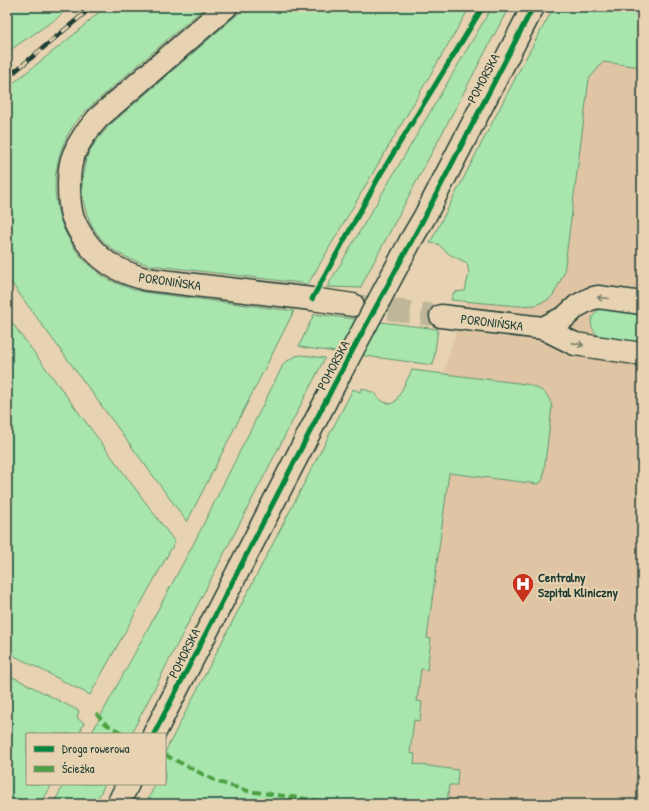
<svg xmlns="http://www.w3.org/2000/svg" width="649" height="811" font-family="'Patrick Hand',sans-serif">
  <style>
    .built { fill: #dfc5a4 }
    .green { fill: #a8e6ae; stroke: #649271 }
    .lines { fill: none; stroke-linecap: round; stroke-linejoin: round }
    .minor-tunnel { stroke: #bfb598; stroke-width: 22; stroke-dasharray: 22 11; stroke-linecap: butt }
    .minor-casing { stroke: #1f3d34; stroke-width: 25 }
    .minor { stroke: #e7d3b1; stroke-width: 22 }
    .rail-casing { stroke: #1f3d34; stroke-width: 4.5 }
    .rail { stroke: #e7d3b1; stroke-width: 3; stroke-dasharray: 9; stroke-linecap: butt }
    .minor-bridge-casing { stroke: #1f3d34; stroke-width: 25; stroke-linecap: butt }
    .minor-bridge { stroke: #e7d3b1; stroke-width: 22 }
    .quiet { stroke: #4da043; stroke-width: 4; stroke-dasharray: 8 4; stroke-linecap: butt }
    .cycleway-casing { stroke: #e7d3b1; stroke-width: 8 }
    .cycleway { stroke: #00873e; stroke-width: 5 }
    .oneway { stroke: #79806c }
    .labels { text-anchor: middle; stroke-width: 4; stroke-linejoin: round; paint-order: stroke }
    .street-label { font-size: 13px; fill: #1f3d34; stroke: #e7d3b1 }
    .poi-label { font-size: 13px; font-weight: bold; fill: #1f3d34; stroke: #e7d3b1; text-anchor: start }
  </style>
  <rect width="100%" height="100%" fill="#e7d3b1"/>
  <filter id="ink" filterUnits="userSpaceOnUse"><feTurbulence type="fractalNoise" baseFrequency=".025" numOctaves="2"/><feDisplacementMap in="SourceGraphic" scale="8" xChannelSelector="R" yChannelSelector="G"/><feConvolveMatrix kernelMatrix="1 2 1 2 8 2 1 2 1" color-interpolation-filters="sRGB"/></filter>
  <g filter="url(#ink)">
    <path class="built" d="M603,62l39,5v737h-268l56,-385 35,-118 53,5 17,-1 13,-5 16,-27 25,-194z"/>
    <path class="green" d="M7,7h63l-14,12 -49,33z
      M105,7h100l-112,97c-4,4 -9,8 -13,13 -41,49 -30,124 23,159 12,8 26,12 40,16l151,19 -107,211 -180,-245v-189l64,-51z
      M246,7h224l-162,277 -159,-19c-14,-4 -27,-8 -39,-18 -28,-22 -36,-67 -19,-98 5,-9 12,-16 19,-24z
      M492,7h17l-149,281 -33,-1z
      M554,7h88v60l-39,-5 -14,17 -25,194 -10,21 -6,6 -13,5 -17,1 -67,-6 3,-8 11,-1 4,-18 -2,-10 -18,-9 -11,-10 -8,-1 92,-178z
      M606,306l36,5v33l-39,-5c-17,-10 -15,-26 3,-33z
      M314,314l124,15 -5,36 -127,-17 -7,-2z
      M7,316l168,226 -85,153 -83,-43z
      M302,355l23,3 -194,376h-40l103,-191 90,-180 12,-7z
      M412,370l114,14c14,5 22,7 26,23l-9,72 -2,3 -3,2 -89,-11 -22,165 4,1 -4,31 -6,-1 -4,32 5,1 -2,19 -6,-1 -4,33 5,1 -1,10 44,6 -1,15h-8l-2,19h-302l11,-20h9v-31l2,-5 186,-359 7,3 2,-4 14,6 2,4 6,4 7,2 5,-3z
      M7,674l72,37 -2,7 7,5 -5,11h-52v50h25l-11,20h-34z
      M64,784h41l-10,20h-42z"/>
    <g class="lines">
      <path class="minor-tunnel" d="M356,305l85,11"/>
      <g class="minor-casing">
        <path id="minor" d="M226,7l-128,111c-10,12 -18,21 -24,36 -4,9 -5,20 -5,30 0,10 0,21 3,31 6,18 20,37 36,48 11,8 24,12 37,16l167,20 41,6
          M411,240l14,-24 108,-209
          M441,316l102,12 32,16 67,10
          M543,328l22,-11 12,-11 13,-7 8,-2 44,6
          M154,734l181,-351
          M118,804l10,-20"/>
      </g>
      <use href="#minor" class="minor"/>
      <g class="rail-casing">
        <path id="rail" d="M7,78l85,-71"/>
      </g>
      <use href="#rail" class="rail"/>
      <g class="minor-bridge-casing">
        <path id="minor-bridge" d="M335,383l76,-143"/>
      </g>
      <use href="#minor-bridge" class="minor-bridge"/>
      <path class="quiet" d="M96,713l10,11 18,10
        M165,755l53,27 30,9 95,13"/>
      <g class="cycleway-casing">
        <path id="cycleway" d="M312,299l68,-124 103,-168
          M154,734l181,-351 90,-167 108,-209"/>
      </g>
      <use href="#cycleway" class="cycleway"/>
    </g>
    <defs><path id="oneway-shaft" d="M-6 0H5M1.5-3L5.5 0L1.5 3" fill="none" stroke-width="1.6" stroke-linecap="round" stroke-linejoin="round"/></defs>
    <g class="oneway">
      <use href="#oneway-shaft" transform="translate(603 298) rotate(-175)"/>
      <use href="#oneway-shaft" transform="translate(578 344) rotate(13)"/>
    </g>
  </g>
  <defs>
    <g id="hospital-pin" transform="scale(1.15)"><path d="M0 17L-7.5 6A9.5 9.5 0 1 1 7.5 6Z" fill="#c8321e" stroke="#e7d3b1"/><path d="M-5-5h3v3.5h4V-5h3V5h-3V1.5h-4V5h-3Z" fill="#fff"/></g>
  </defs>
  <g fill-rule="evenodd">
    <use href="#hospital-pin" x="523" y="584"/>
  </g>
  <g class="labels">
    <g class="street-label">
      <text transform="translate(483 78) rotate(-62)" y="5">POMORSKA</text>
      <text transform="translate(170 281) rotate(8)" y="5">PORONIŃSKA</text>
      <text transform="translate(492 322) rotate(7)" y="5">PORONIŃSKA</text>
      <text transform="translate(333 365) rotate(-62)" y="5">POMORSKA</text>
      <text transform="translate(184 653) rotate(-63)" y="5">POMORSKA</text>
    </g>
    <g class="poi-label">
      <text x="538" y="582">Centralny<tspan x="538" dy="15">Szpital Kliniczny</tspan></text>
    </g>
  </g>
  <rect width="649" height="811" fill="none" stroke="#e7d3b1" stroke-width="24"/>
  <rect x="12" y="12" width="625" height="787" fill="none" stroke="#1f3d34" stroke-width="1.5" filter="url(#ink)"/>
  <rect x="26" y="733" width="140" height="52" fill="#e7d3b1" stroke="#97977f"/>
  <rect x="34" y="746" width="20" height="6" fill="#00873e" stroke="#97977f"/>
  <text x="62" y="753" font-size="12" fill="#1f3d34">Droga rowerowa</text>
  <rect x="34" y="766" width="20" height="6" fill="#4da043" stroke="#97977f"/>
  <text x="62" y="773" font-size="12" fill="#1f3d34">Ścieżka</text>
</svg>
